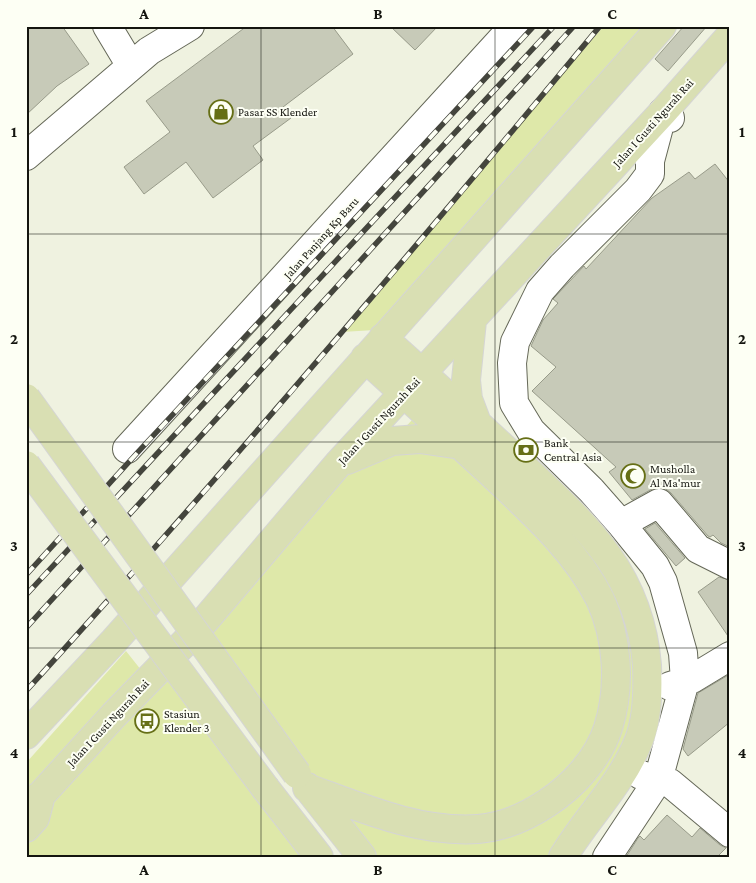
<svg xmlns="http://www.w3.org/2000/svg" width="756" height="883" font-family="'Crimson Pro',serif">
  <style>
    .green { fill: #dee8a9 }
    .building { fill: #c7cab8; stroke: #989b8a }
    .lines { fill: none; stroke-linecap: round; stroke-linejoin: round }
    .minor-casing { stroke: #656858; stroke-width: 30 }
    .major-casing { stroke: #d5d5d4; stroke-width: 30 }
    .minor { stroke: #fff; stroke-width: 28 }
    .major { stroke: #d9dfb3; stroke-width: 28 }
    .rail-casing { stroke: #44453d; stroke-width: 5.5 }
    .rail { stroke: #fdfff4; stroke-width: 4; stroke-dasharray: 11; stroke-linecap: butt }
    .major-bridge-casing { stroke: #d5d5d4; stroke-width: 30; stroke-linecap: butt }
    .major-bridge { stroke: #d9dfb3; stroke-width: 28 }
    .grid { fill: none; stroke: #14150f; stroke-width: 1; stroke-opacity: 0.55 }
    .labels { text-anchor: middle; stroke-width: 4; stroke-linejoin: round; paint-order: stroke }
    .poi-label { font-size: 12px; fill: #14150f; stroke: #fdfff4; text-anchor: start }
    .street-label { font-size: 12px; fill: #14150f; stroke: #fdfff4 }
    .neatline { fill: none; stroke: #14150f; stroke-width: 2 }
    .grid-label { font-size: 16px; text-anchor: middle; font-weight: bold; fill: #14150f }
  </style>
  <rect width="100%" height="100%" fill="#eff2e0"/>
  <path class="green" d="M604,26h57l-270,303 -49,3 196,-231z
    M441,389l171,173 34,145 -83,150h-201l-167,-225 143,-168 60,-29z
    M126,651l23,29 21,-22 149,199h-293v-94z"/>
  <path class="building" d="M26,26h36l27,38 -32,22 -31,29z
    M247,26h85l21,28 -70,53 8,11 -38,28 10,14 -50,38 -27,-36 -42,32 -20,-27 46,-35 -24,-31z
    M390,26h48l-23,24z
    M684,26h23l-39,45 -13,-12z
    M715,164l15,19v364l-9,-4 -8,-8 -3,2 -2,-1 -37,-43 -5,-4 -7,-2 -7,2 -20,11 -23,-28 7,-5 -84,-76 24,-24 -25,-21 12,-26 15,-17 -5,-4 31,-33 2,3 66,-71 37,-26 6,7z
    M655,523l30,35 -9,8 -31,-37z
    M719,577l11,3v59l-32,-47z
    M730,674v48l-42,34 -5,-7 15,-56z
    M667,815l25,22 8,-9 20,17 6,3 -9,9h-91l12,-19 2,-2 4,4z"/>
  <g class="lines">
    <g class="minor-casing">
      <path id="minor" d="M107,26l24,40
        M26,156l123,-105 41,-25
        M127,449l387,-423
        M621,524l38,-21 39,46 32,16
        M670,686l22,-7 38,-23
        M641,775l29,8 60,50
        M607,857l51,-77 27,-99 -2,-28 -20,-71 -8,-16 -34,-42 -30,-34 -60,-59 -17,-28 -2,-40 3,-21 25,-51 22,-25 76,-76 12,-16v-13l13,-49 7,6"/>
    </g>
    <g class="major-casing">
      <path id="major" d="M472,321l-6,59 2,19 9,24
        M383,338c43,38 84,76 126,115 67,64 130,112 138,212 1,24 1,52 -8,75 -17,44 -52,77 -76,117
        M347,460l45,-19 28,-2 41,6
        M26,735l88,-94 548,-615
        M307,787l55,70
        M307,788c55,20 112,45 171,41 26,-2 48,-12 69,-26 26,-17 51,-44 61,-75 13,-41 10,-90 -8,-129 -25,-50 -70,-89 -110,-127 -42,-38 -83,-76 -125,-114
        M266,789l53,68
        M26,804l15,-9 73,-80 81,-83 143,-168 325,-352 67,-76
        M26,828l9,-10 6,-23"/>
    </g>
    <use href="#minor" class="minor"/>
    <use href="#major" class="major"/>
    <g class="rail-casing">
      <path id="rail" d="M26,575l112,-123 396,-426
        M26,595l528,-569
        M26,628l548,-602
        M26,691c197,-216 387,-440 574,-665"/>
    </g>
    <use href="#rail" class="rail"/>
    <g class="major-bridge-casing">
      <path id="major-bridge" d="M26,398l271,376
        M26,465l240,324"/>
    </g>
    <use href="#major-bridge" class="major-bridge"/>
  </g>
  <path class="grid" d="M261,26v831M495,26v831M26,234h704M26,442h704M26,648h704"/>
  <defs>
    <g id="shop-ring" transform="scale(1.25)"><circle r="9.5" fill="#fdfff4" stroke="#666f16" stroke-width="1.5"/><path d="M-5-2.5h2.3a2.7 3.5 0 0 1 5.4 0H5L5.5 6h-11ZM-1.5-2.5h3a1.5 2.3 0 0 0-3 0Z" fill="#666f16"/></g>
    <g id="bank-ring" transform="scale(1.25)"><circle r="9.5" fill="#fdfff4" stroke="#666f16" stroke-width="1.5"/><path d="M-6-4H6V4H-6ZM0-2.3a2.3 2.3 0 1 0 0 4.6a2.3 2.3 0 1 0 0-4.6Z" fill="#666f16"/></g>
    <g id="mosque-ring" transform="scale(1.25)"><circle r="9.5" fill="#fdfff4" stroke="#666f16" stroke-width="1.5"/><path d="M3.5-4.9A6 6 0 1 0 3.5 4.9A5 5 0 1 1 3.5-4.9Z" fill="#666f16"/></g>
    <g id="bus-ring" transform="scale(1.25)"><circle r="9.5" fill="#fdfff4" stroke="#666f16" stroke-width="1.5"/><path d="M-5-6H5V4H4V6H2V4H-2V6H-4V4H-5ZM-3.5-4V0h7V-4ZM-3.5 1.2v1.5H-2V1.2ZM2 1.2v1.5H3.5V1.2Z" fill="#666f16"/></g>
  </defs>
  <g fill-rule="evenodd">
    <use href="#shop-ring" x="221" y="112"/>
    <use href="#bank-ring" x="526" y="450"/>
    <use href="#mosque-ring" x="633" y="476"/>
    <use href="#bus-ring" x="147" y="721"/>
  </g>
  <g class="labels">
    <g class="poi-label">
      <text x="238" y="116">Pasar SS Klender</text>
      <text x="544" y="447">Bank<tspan x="544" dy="14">Central Asia</tspan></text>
      <text x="650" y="473">Musholla<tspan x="650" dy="14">Al Ma'mur</tspan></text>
      <text x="164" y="718">Stasiun<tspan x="164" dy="14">Klender 3</tspan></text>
    </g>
    <g class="street-label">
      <text transform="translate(653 123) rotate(-48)" y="4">Jalan I Gusti Ngurah Rai</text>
      <text transform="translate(321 238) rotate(-48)" y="4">Jalan Panjang Kp Baru</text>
      <text transform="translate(379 421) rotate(-47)" y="4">Jalan I Gusti Ngurah Rai</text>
      <text transform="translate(108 723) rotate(-47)" y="4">Jalan I Gusti Ngurah Rai</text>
    </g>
  </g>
  <rect width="756" height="883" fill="none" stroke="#fdfff4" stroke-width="55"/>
  <rect x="28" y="28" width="700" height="828" class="neatline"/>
  <g class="grid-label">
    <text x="144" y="19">A</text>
    <text x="378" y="19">B</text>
    <text x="612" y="19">C</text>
    <text x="14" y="137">1</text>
    <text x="742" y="137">1</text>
    <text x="14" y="344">2</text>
    <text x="742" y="344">2</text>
    <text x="14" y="551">3</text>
    <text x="742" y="551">3</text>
    <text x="14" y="758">4</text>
    <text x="742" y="758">4</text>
    <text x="144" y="875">A</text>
    <text x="378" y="875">B</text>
    <text x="612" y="875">C</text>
  </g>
</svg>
